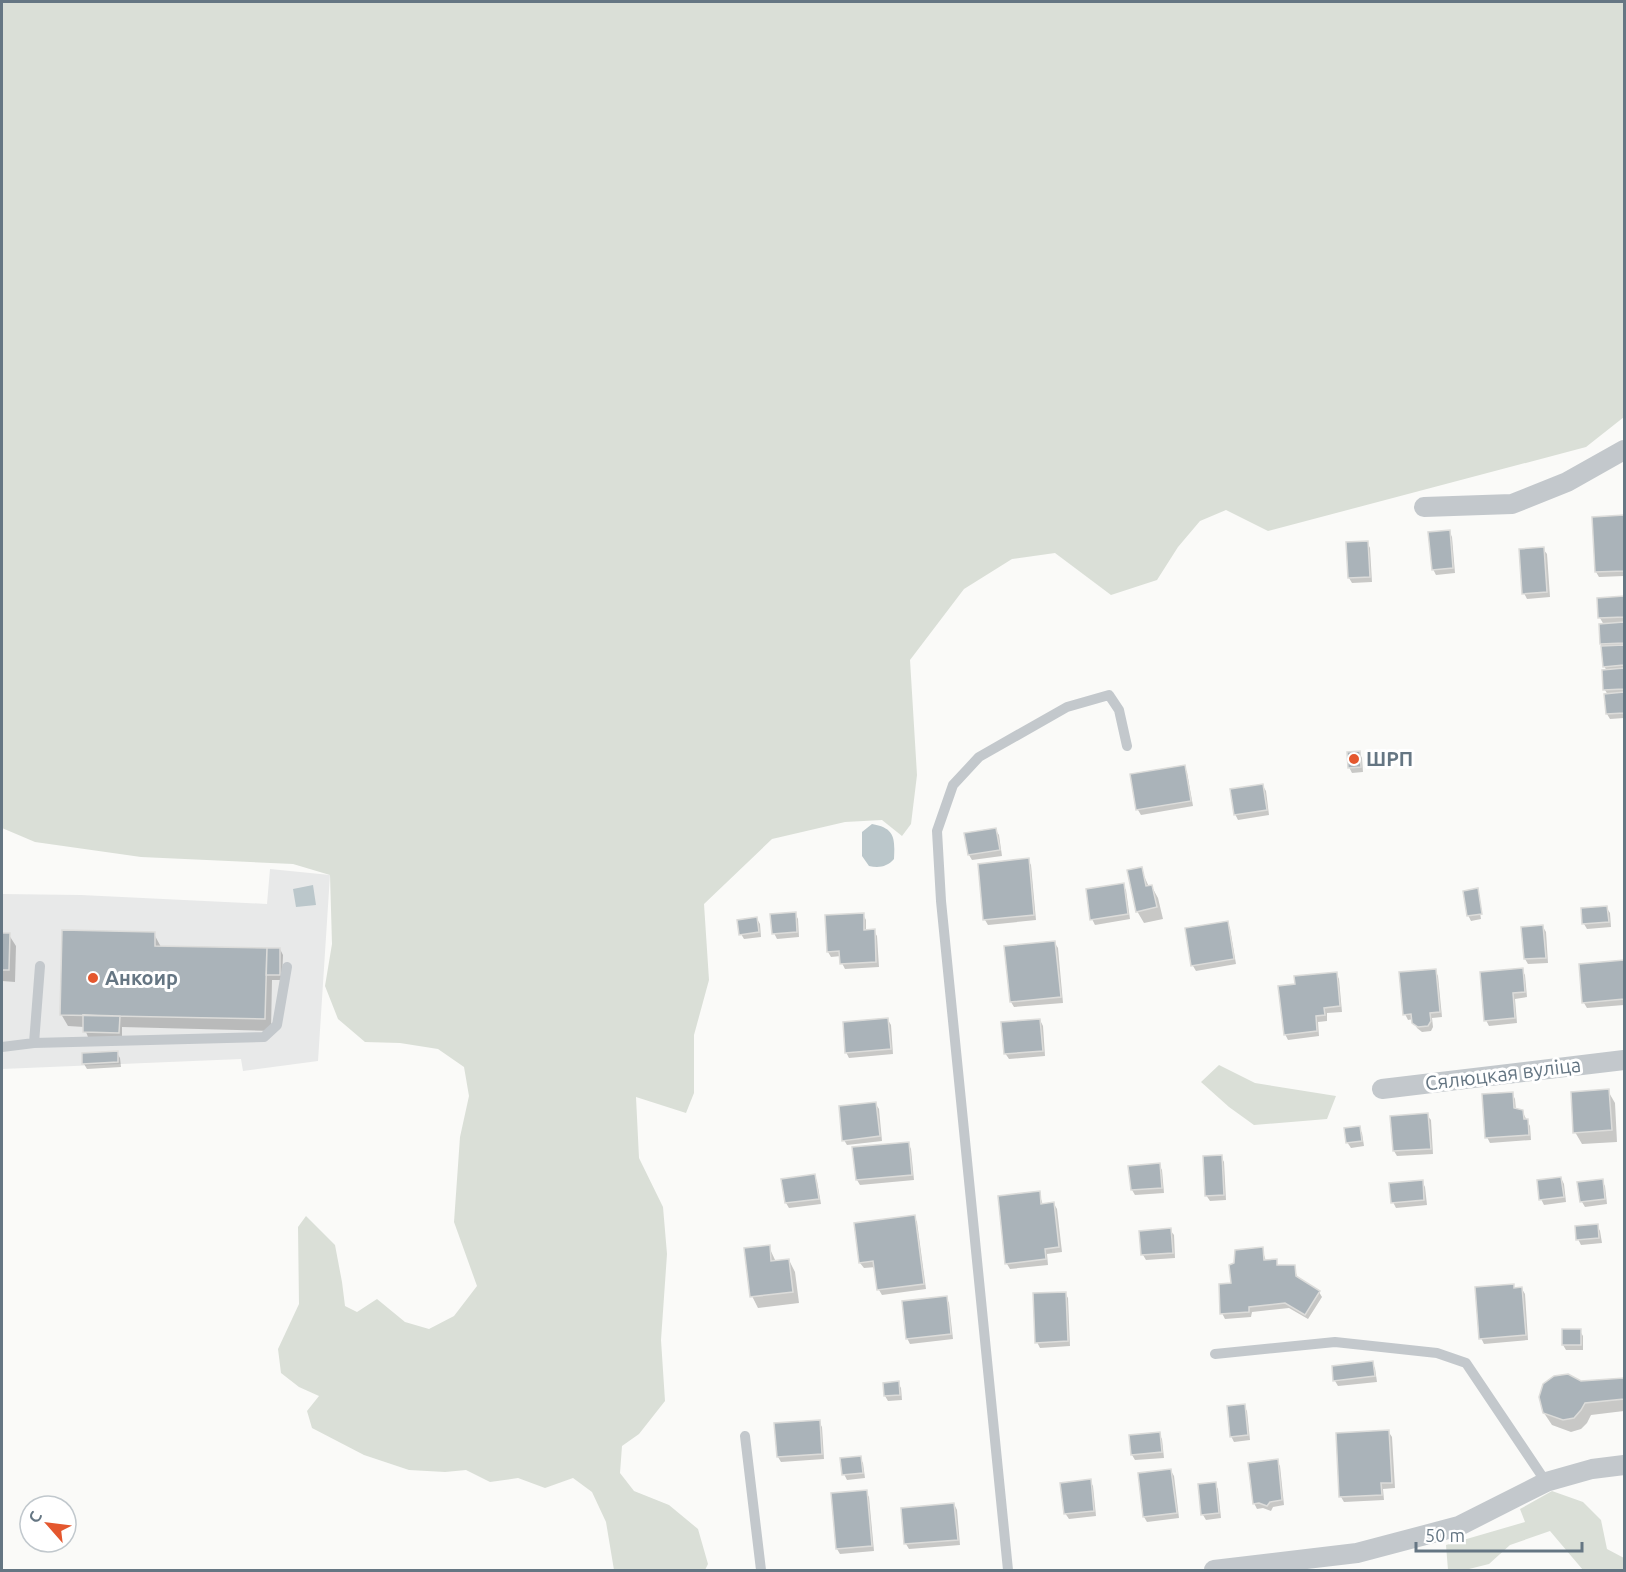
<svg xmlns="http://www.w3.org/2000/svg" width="1626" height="1572" font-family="Ubuntu,sans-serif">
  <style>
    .built { fill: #e8e9e9 }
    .green { fill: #dadfd7 }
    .water { fill: #bbc7cb }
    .shadow { fill: #0003 }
    .building { fill: #aab3b9; stroke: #dcdcda; stroke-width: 1.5 }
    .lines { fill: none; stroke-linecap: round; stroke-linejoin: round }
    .lane { stroke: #c3c8cc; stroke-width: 10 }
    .street { stroke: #c3c8cc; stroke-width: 20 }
    .poi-dot { fill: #e4572e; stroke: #fff; stroke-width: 2 }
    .labels { text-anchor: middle; stroke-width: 6; stroke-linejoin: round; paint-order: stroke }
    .poi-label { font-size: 20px; font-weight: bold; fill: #657683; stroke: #fff; text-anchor: start }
    .street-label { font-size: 20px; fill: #657683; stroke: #fff }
  </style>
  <rect width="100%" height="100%" fill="#fafaf8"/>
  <path class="built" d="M270,869l60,6 -12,186 -75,10 -2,-12 -239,10v-175l79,1 186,9z"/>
  <path class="green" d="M2,2h1622v415l-38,30 -318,84 -42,-21 -26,11 -22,26 -21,33 -46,15 -56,-42 -43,6 -48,30 -54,71 7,115 -6,49 -9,12 -20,-16 -37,2 -73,17 -68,65 5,76 -15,55v58l-8,20 -50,-16 3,61 24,49 4,47 -6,86 4,61 -26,33 -17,12 -2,27 14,18 35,14 29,24 10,35 -3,6h-91l-8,-48 -14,-30 -19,-14 -28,10 -27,-10 -28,4 -24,-12 -21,2 -36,-2 -45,-15 -52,-27 -5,-17 12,-15 -20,-9 -18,-14 -3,-24 21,-45 -1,-77 8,-11 29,29 7,37 3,24 12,6 20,-13 28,23 24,7 25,-13 23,-30 -23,-64 6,-85 9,-41 -5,-29 -26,-18 -38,-6 -35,-1 -27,-23 -13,-33 7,-42 -2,-69 -37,-11 -152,-7 -106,-15 -33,-14z
    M1219,1065l36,18 81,13 -9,23 -73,6 -25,-18 -28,-25z
    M1552,1491l31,11 18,18 6,29 17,9v12h-41l-33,-39 -40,14 -21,19 -24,6h-17l-2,-25 79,-23 -5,-13z"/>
  <path class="water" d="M872,824c23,4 23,14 22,35 -7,8 -15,9 -25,7l-7,-10v-24z
    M313,885l3,20 -20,2 -3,-18z"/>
  <path class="shadow" d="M1624,517v59l-25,1 -3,-5 -2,-54z
    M1449,531l3,6 3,36 -19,2 -3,-6z
    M1367,542l3,6 2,34 -20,1 -3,-5z
    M1543,549l4,5 3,43 -23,2 -3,-6z
    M1624,598v120l-14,1 -3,-5 1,-19 -3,-5 2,-19 -3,-5 -3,-22 -1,-19h4l-4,-7 -1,-19z
    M1359,752l3,6 1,14 -11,1 -3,-6z
    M1184,766l3,6 6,34 -52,9 -3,-5z
    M1263,786l3,5 3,24 -31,5 -3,-6z
    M995,829l4,6 3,21 -30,4 -3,-5 -3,-21z
    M1028,860l3,5 5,55 -48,5 -3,-5z
    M1141,869l8,18h3l6,11 5,21 -19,4 -7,-12z
    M1123,885l3,5 4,29 -35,6 -3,-6z
    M1477,890l2,4h-2l4,25 -10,2 -3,-6z
    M1606,907l4,6 1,14 -24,2 -3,-5 -2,-14z
    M795,913l3,6 1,18 -22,2 -3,-6z
    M863,914l3,6v11h8l3,5 2,31 -34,2 -3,-6 -1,-7 -10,1 -3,-5z
    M757,919l3,5 1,13 -17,2 -3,-5z
    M1227,922l3,6 6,36 -40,7 -3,-5 -6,-36z
    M1543,927l3,5 2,31 -20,1 -3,-5 -2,-31z
    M2,934l7,1 7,11 -1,36 -13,-1z
    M154,934l7,13 119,2 3,6 -1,25h-10l-1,51 -149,-4v11l-34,-1 -4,-10 -16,-1 -7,-12z
    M1054,942l4,6 5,55 -49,4 -3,-5z
    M1624,961v44l-37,3 -3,-5 -4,-37z
    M1435,970l3,6 4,41 -10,1 1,9 -2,4 -9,1 -5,-4 -4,-9 -5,1 -3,-6z
    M1522,970l3,5 2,22 -12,2 2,24 -28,3 -3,-6z
    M1336,973l3,6 3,33 -15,1v8l-9,1 1,14 -31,4 -3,-6 12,-48z
    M888,1020l3,5 2,29 -44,4 -3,-6z
    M1040,1020l3,6 2,30 -36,3 -4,-6z
    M117,1053l3,5 1,9 -34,2 -3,-5z
    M1608,1091l7,12 2,39 -35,2 -7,-12z
    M1512,1093l3,6 1,11 6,1 8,15 1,14 -41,3 -3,-6z
    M875,1103l4,6 3,32 -35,4 -3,-5z
    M1427,1115l4,5 2,34 -36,2 -3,-5z
    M1359,1128l3,5 2,13 -13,2 -4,-6z
    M908,1143l3,6 3,31 -54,5 -3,-5z
    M1221,1156l3,6 2,38 -16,1 -4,-6z
    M1159,1165l3,5 2,23 -29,2 -3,-5 -2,-23z
    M814,1175l3,6 4,23 -32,4 -3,-5z
    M1561,1178l3,6 2,18 -22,3 -3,-6z
    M1422,1181l3,6 2,18 -31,3 -3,-6z
    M1602,1181l3,5 2,18 -22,3 -3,-5 -3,-19z
    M1039,1193l4,12 11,-1 3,5 5,43 -15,2 1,11 -38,4 -3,-5z
    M914,1216l3,6 9,67 -44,6 -3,-5 -3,-23 -12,1 -4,-5z
    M1597,1225l3,6 2,12 -21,2 -3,-6z
    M1170,1230l4,5 1,23 -29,2 -3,-5z
    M769,1247l7,15 13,-2 6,12 4,31 -41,5 -6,-12z
    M1262,1249l4,12h10l3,6h15l4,12 21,13 3,5 -14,22 -19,-11 -37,4 -1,5 -26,2 -3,-6 11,-29z
    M1513,1286l2,3h7l3,5 3,46 -44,4 -3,-6z
    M1065,1293l3,5 2,48 -30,2 -3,-6z
    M946,1297l3,6 4,36 -43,5 -3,-6z
    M1580,1331l3,5v14h-17l-3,-5z
    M1372,1363l3,5 2,14 -39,4 -3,-5 -2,-13z
    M1624,1380v31l-33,4 -4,8 -6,6 -10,3 -19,-7 -8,-12 37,-30z
    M898,1383l3,5 1,12 -14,1 -3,-5z
    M1244,1406l3,5 3,29 -16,2 -3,-6z
    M819,1422l3,5 2,32 -43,3 -3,-5z
    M1388,1431l4,6 3,51 -12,1 1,11 -40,2 -3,-5 -4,-62z
    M1159,1434l3,5 2,19 -29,2 -3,-5z
    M860,1458l3,5 2,15 -18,2 -3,-6z
    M1277,1461l3,5 4,39 -11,2 -2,4 -8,-3 -6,1 -3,-6z
    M1171,1471l3,5 5,42 -32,4 -3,-5z
    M1090,1481l3,5 3,30 -27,3 -4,-6z
    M1215,1484l3,5 3,29 -15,2 -3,-5z
    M866,1492l3,5 5,54 -34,3 -3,-5z
    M954,1504l3,6 3,35 -51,4 -3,-5 -3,-35z"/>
  <path class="building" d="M1624,515v56l-29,1 -3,-55z
    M1450,530l3,38 -21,2 -4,-38z
    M1368,541l2,36 -22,1 -2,-36z
    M1544,547l3,45 -25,2 -3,-45z
    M1624,596v21l-26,1 -1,-20z
    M1624,622v21l-24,1 -1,-20z
    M1624,645v20l-21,2 -2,-21z
    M1624,668v21l-21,1 -1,-20z
    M1624,692v21l-18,1 -2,-20z
    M1360,751l1,16 -13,1 -1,-16z
    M1185,765l6,36 -55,9 -6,-36z
    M1263,784l4,26 -33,5 -4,-26z
    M996,828l4,22 -32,5 -4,-22z
    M1029,858l5,57 -51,5 -5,-56z
    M1142,867l4,19 6,-1 5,22 -21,5 -9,-42z
    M1124,883l4,31 -38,6 -4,-31z
    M1478,888l4,26 -15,2 -4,-25z
    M1607,906l2,16 -27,2 -1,-16z
    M796,912l1,20 -25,2 -2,-20z
    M864,913v17l11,-1 1,33 -36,2 -1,-13 -12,1 -2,-37z
    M757,917l2,15 -20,3 -2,-15z
    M1228,921l6,38 -43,7 -6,-38z
    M1543,925l3,33 -22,1 -3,-32z
    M62,930l93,2v14l112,2 -2,71 -205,-4z
    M2,933h8l-1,37h-7z
    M1055,941l6,56 -51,5 -6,-56z
    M267,948h13v27h-14z
    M1624,960v39l-42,4 -3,-39z
    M1523,968l2,24 -12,1 2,25 -31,3 -4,-49z
    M1436,969l4,43 -10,1 1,8 -3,5 -10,1 -6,-4 -1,-9 -8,1 -4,-43z
    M1337,972l3,34 -16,2 1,7 -9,1 1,15 -33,4 -6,-49 17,-2 -1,-8z
    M83,1015l37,1 -1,17 -36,-1z
    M888,1018l3,31 -46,4 -2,-31z
    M1040,1019l3,32 -39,3 -3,-32z
    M118,1051v11l-36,2v-11z
    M1609,1089l3,41 -39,3 -2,-41z
    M1513,1092l1,16 9,2 1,9h4l1,16 -44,3 -3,-44z
    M876,1102l4,34 -38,5 -3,-35z
    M1428,1113l3,36 -38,2 -3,-35z
    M1360,1126l2,15 -16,2 -2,-15z
    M909,1142l3,33 -56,5 -4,-33z
    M1222,1155l2,40 -19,1 -2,-40z
    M1160,1163l2,25 -31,2 -3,-24z
    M815,1174l4,25 -34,4 -4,-24z
    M1561,1177l3,20 -25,3 -2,-20z
    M1603,1179l2,20 -25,3 -3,-20z
    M1423,1180l1,20 -33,3 -2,-20z
    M1040,1191l1,13 13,-2 5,45 -14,2 1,10 -41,5 -7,-68z
    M915,1215l9,69 -47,6 -4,-29 -14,2 -5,-40z
    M1598,1224l1,14 -23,2 -1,-14z
    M1171,1228l2,25 -32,2 -2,-24z
    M770,1245l1,16 18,-2 4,33 -43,5 -6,-49z
    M1263,1247l1,13 13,-1v6h18l1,11 24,15 -15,24 -20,-12 -36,4v5l-29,2 -1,-30 12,-1 -2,-18 5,-2 1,-13z
    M1514,1284v4l8,-1 4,48 -47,4 -4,-52z
    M1066,1292l2,49 -33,2 -2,-50z
    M947,1296l4,38 -45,5 -4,-38z
    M1562,1329h19v16h-19z
    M1373,1361l2,15 -42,5 -1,-15z
    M1568,1374l13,7 43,-3v21l-39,4 -4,7 -7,8 -11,2 -20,-7 -4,-16 4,-13 11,-8z
    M899,1381l1,14 -16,1 -1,-13z
    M1245,1404l3,31 -18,2 -3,-31z
    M820,1420l2,34 -45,3 -3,-34z
    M1389,1430l3,53h-11l1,12 -43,2 -3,-64z
    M1160,1432l2,20 -31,3 -2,-20z
    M861,1456l2,17 -21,2 -2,-17z
    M1278,1459l4,41 -12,2 -3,4 -8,-3 -6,1 -5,-41z
    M1171,1469l6,44 -34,4 -5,-44z
    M1091,1479l3,32 -30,3 -4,-31z
    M1216,1482l3,31 -18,2 -3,-31z
    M867,1490l5,56 -36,3 -5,-56z
    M954,1503l4,37 -54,4 -3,-36z"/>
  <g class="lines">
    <path class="lane" d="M34,1043l6,-77
      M2,1047l32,-4 230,-6 13,-12 10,-58
      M1215,1354l120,-12 102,11 29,10 80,119
      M745,1436l16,134
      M1008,1570l-67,-669 -4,-70 16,-46 26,-28 88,-50 42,-12 10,15 8,36"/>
    <path class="street" d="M1424,507l88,-3 55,-22 57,-32
      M1382,1089l242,-29
      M1214,1570l143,-17 102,-27 87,-44 46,-13 32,-4"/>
  </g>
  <g class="poi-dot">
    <circle cx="1354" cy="759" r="6"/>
    <circle cx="93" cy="978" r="6"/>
  </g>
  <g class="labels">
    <g class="poi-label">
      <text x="1366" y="766">ШРП</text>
      <text x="105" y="985">Анкоир</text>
    </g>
    <g class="street-label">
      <text transform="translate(1503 1074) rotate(-7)" y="7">Сялюцкая вуліца</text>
    </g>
  </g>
  <rect width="1626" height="1572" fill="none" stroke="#657683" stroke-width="6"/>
  <g transform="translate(48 1524) rotate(298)"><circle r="28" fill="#ffffff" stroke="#c1c8cd" stroke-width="1.5"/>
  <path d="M0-4.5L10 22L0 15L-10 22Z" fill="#e4572e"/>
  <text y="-9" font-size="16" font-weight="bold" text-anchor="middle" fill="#657683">С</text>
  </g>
  <path d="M1416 1542v9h166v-9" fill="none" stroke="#657683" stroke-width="3"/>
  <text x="1425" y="1542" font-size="18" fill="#657683" stroke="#ffffff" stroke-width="4.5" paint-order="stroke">50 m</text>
</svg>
